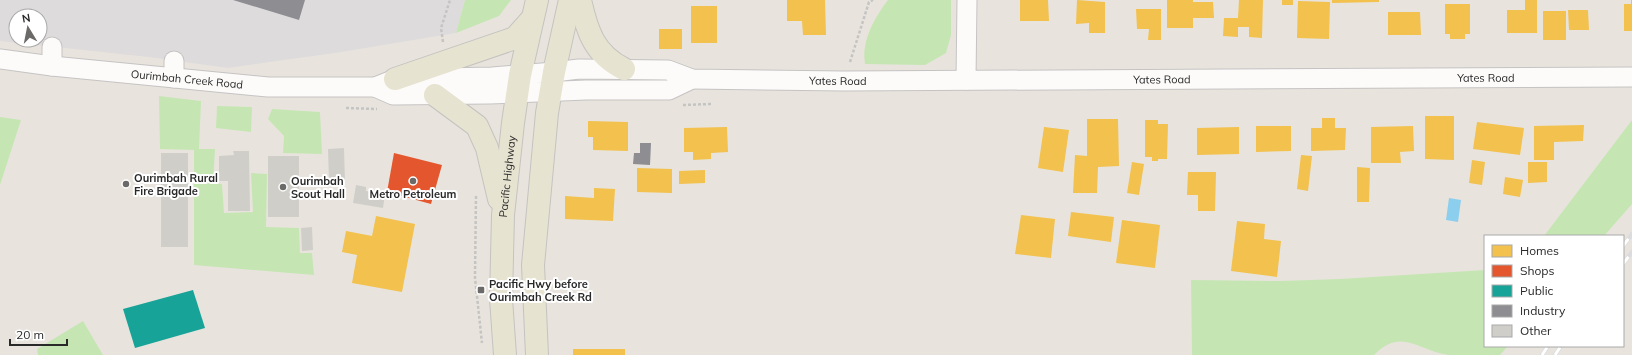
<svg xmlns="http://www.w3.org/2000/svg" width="1632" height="355" font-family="Mulish,sans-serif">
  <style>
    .industrial { fill: #dedbdd; fill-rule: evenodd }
    .green { fill: #c5e6b3 }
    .water { fill: #8cceee }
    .homes { fill: #f2c14e }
    .shops { fill: #e4572e }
    .public { fill: #17a398 }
    .industry { fill: #8d8d92 }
    .building { fill: #d0cec9 }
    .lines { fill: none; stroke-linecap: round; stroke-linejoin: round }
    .minor-casing { stroke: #c5c3c3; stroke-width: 21 }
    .major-casing { stroke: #c4c3c0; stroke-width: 24 }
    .path { stroke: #c4c4c3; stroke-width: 2.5; stroke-dasharray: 3 2; stroke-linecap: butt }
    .minor { stroke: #fcfbfa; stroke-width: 19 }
    .major { stroke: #e7e3d1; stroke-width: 22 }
    .rail-casing { stroke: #dcdcde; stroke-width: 4.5 }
    .rail { stroke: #fff; stroke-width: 3; stroke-dasharray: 9; stroke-linecap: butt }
    .poi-dot { fill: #6c6a68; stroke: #fff; stroke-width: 1.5 }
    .labels { text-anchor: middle; stroke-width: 4; stroke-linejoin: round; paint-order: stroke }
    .street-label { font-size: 11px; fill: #292929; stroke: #fff }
    .poi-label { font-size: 11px; font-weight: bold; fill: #292929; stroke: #fff; text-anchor: start }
  </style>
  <rect width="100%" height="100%" fill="#e8e4dd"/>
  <path class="industrial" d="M0,0h465l-9,33 -114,19 -114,16 -80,-11 -148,-16zM16,16h24v24h-24z"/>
  <path class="green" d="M465,0h46l-12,16 -43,17z
    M888,0h63v35l-5,18 -21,12 -60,-1c-4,-23 10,-47 23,-64z
    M159,96l42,5 -2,48h16l-2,34 9,1 2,29 29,-1 -2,-39 16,1 -1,53 33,1 1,25h12l2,22 -120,-10v-115l-34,-1z
    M217,106l35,1 -1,25 -35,-4z
    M272,109l48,3 2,42 -39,-1 1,-17 -16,-17z
    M0,117l21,3 -21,65z
    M1632,120v84l-28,32h-60z
    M1485,270v76h23l-8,9c-16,0 -35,0 -52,0 -30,-4 -46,-28 -74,0h-182l-1,-75 90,1 59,-2z
    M83,321l20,34h-65l-1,-6z"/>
  <path class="water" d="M1449,198l12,2 -3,22 -12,-2z"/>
  <path class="homes" d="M787,0h38l1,35h-23l-1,-14h-15z
    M1020,0h28l1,21h-29z
    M1077,0l28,2v31h-16v-10l-13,1z
    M1167,0h26v2h20l1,16h-21v10h-26z
    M1239,0h24l-1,38 -13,-1v-10h-11v10l-15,-1 1,-18h14z
    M1282,0h11v5h-11z
    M1332,0h47v2l-47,1z
    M1525,0h12v33h-30v-23h18z
    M1631,0h1v31h-8v-27h7z
    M1298,1l32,1 -1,37 -32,-1z
    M1445,4h25v30h-5v5h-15v-5h-5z
    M691,6h26v37h-26z
    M1136,9h25v31h-13l1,-11h-12z
    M1568,10h20l1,20h-20z
    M1543,11h23v29h-23z
    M1388,12h32l1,23h-33z
    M659,29h23v20h-23z
    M1425,116h29v44l-29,-1z
    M1322,118h13v10h11l-1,22 -34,1v-23h11z
    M1087,119h31l1,47 -21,1 -1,26h-24l2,-38 12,1z
    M1145,120h13v4h10l-1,35h-9v2h-6v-4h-7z
    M588,121l40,1v29l-35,-1v-13h-5z
    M1477,122l47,6 -4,27 -47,-6z
    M1584,125l-1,16 -29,1v18h-20v-34z
    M1256,126h35v25l-35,1z
    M1413,126l1,25 -14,1 1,11h-30v-36z
    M727,127l1,25 -17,1v6l-18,1v-8h-9v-24z
    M1044,127l25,3 -6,42 -25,-4z
    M1239,127v27l-42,1v-27z
    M1301,155l11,1 -4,35 -11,-2z
    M1472,160l13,2 -3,23 -13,-2z
    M1132,162l12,2 -5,31 -12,-2z
    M1528,162h19v20l-19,1z
    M1357,167l13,1 -1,34h-12z
    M637,168l35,1v24l-35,-1z
    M705,170v13l-26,1v-13z
    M1188,172h28l-1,39h-17v-16h-11z
    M1505,177l18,3 -3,17 -17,-3z
    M594,188l21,1 -2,32 -48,-2v-23l29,2z
    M1071,212l43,5 -3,25 -43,-6z
    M1021,215l34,4 -4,39 -36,-4z
    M376,216l39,8 -13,68 -50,-9 5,-28 -15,-3 4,-21 26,5z
    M1122,220l38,5 -5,43 -39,-5z
    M1237,221l28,3 -1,15 17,2 -4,36 -46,-6z
    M573,349h52v6h-52z"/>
  <path class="shops" d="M394,153l48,12 -11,39 -44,-12z"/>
  <path class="public" d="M193,290l12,38 -70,20 -12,-39z"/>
  <path class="industry" d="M233,0h72l-6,20z
    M640,143h11l-1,22 -17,-1 1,-11h6z"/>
  <path class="building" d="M344,148l1,34 -16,1 -1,-34z
    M233,151h16l1,60h-22v-30h-9v-25l15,-1z
    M161,153h27v94h-27z
    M268,156h31v61h-31z
    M356,185l10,2v4l19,3 -2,14 -30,-5z
    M312,227l1,23 -11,1 -1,-23z"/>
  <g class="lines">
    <g class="minor-casing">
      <g id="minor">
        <path id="s1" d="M0,59l52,7 216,21h107l20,-8 97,-2 62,-5 25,-3 89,1 24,9 152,2 788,-4"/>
        <path d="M174,61v17"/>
        <path d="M52,66v-19"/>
        <path d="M966,80l1,-80"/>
        <path d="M375,87l18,8 97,-1 96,-4h83l23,-11"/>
      </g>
    </g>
    <g class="major-casing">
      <g id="major">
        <path d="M580,0c7,31 14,54 44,69"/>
        <path d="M395,79l120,-41 16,-18"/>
        <path d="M435,95l42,31 10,22 12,51"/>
        <path id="s2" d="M505,355l-4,-56 2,-84 10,-92 7,-48 17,-75"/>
        <path d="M537,355l-4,-90 14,-152 7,-41 16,-72"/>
      </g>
    </g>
    <path class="path" d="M443,42l-2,-14 9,-28
      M850,62l19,-60 4,-2
      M683,105l28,-1
      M346,108l31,1
      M476,196l-1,82 7,65"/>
    <use href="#minor" class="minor"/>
    <use href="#major" class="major"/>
    <g class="rail-casing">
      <path id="rail" d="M1623,246l9,-12
        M1623,264l9,-12
        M1542,355l6,-9
        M1555,355l6,-9"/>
    </g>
    <use href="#rail" class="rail"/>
  </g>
  <g class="poi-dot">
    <circle cx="413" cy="181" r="4"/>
    <circle cx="126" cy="184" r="4"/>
    <circle cx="283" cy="187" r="4"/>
    <rect x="477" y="286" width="8" height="8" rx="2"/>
  </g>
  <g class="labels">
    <g class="street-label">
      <text dy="4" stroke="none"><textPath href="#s1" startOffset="1491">Yates Road</textPath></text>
      <text dy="4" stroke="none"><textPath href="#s1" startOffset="188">Ourimbah Creek Road</textPath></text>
      <text dy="4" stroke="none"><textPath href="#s1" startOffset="1167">Yates Road</textPath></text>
      <text dy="4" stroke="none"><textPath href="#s1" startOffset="843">Yates Road</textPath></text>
      <text dy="4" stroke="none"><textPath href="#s2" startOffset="179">Pacific Highway</textPath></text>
    </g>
    <g class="poi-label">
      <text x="134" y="182">Ourimbah Rural<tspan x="134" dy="13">Fire Brigade</tspan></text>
      <text x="291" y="185">Ourimbah<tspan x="291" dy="13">Scout Hall</tspan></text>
      <text x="413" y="198" text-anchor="middle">Metro Petroleum</text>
      <text x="489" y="288">Pacific Hwy before<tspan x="489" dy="13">Ourimbah Creek Rd</tspan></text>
    </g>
  </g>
  <rect x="1484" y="235" width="140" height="112" fill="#ffffff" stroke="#a9a9a9"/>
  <rect x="1492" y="245" width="20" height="12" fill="#f2c14e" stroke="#a9a9a9"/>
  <text x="1520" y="255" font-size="12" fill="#292929">Homes</text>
  <rect x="1492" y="265" width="20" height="12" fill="#e4572e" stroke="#a9a9a9"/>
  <text x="1520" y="275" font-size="12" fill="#292929">Shops</text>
  <rect x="1492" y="285" width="20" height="12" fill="#17a398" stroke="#a9a9a9"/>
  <text x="1520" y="295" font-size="12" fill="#292929">Public</text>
  <rect x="1492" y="305" width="20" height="12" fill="#8d8d92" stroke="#a9a9a9"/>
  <text x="1520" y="315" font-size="12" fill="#292929">Industry</text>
  <rect x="1492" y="325" width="20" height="12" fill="#d0cec9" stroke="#a9a9a9"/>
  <text x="1520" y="335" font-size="12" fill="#292929">Other</text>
  <g transform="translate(28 28) rotate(350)"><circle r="19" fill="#ffffff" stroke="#a9a9a9"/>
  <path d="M0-3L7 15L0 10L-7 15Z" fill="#6c6a68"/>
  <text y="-6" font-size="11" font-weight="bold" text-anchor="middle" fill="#292929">N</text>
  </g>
  <path d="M10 339v6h57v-6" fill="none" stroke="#292929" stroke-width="2"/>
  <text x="16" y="339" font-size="12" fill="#292929" stroke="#ffffff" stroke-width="3" paint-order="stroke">20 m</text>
</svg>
